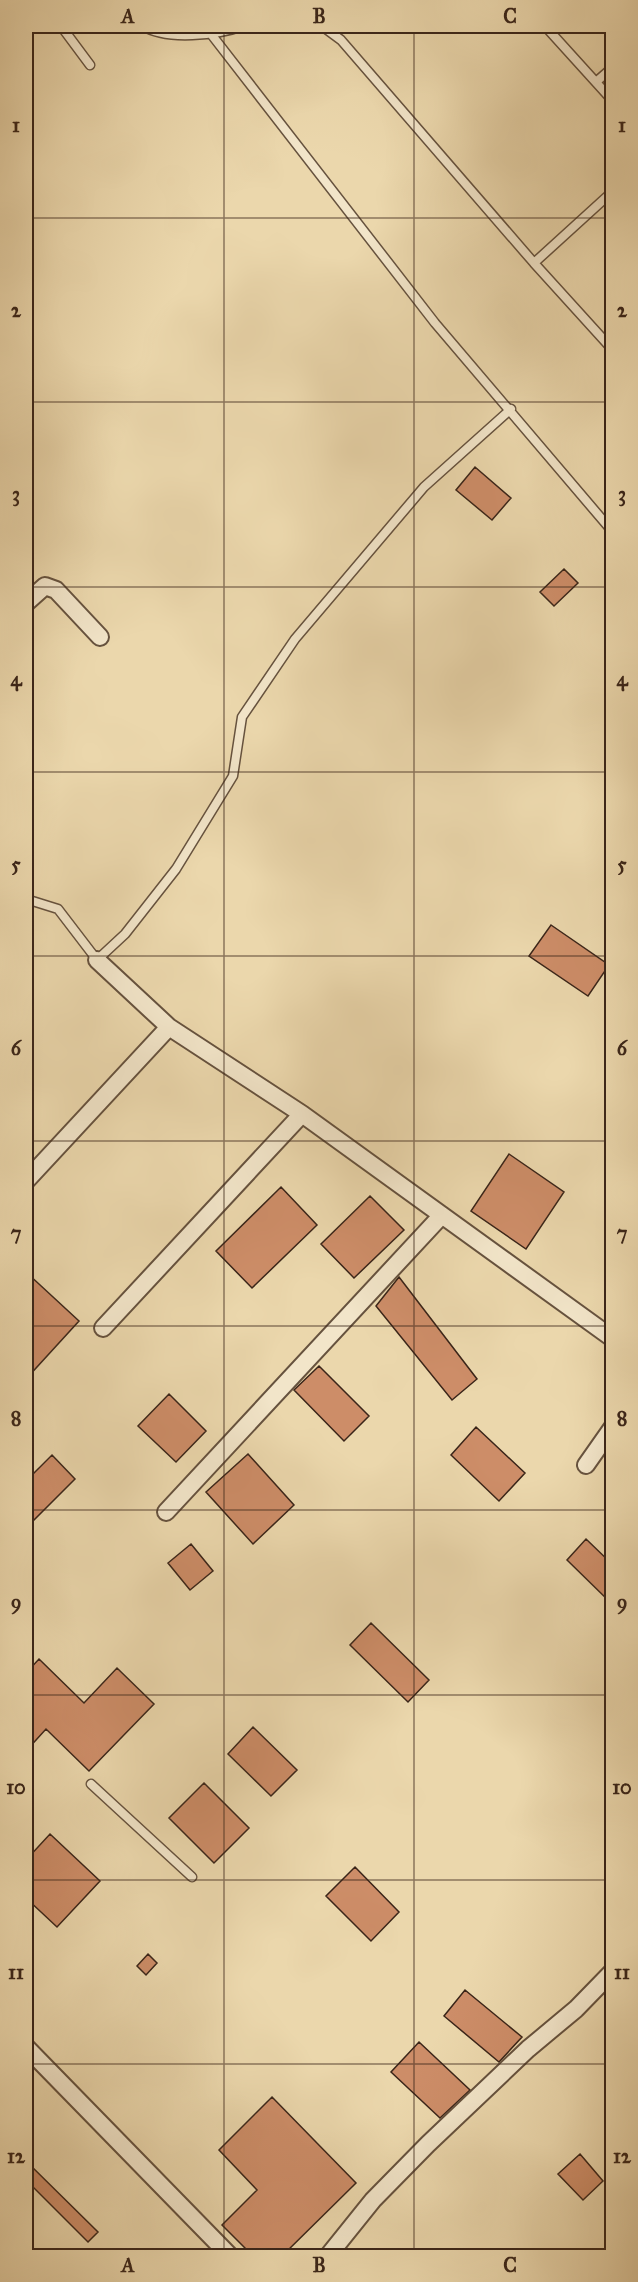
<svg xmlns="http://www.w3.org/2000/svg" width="638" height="2282" font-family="'IM FELL Great Primer',serif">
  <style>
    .building { fill: #cd8d68; stroke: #3a2519; stroke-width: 1.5 }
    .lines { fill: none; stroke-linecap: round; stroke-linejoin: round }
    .lane-casing { stroke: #66523e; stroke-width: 11 }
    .street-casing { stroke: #66523e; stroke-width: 20 }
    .lane { stroke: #f2e5c9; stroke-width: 8 }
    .street { stroke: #f2e5c9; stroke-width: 16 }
    .grid { fill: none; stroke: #3a2519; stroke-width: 1.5; stroke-opacity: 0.55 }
    .neatline { fill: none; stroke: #3a2519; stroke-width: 2 }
    .grid-label { font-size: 20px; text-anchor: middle; font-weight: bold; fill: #3a2519 }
  </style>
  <rect width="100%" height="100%" fill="#ebd7ac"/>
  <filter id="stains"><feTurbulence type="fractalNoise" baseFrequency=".00333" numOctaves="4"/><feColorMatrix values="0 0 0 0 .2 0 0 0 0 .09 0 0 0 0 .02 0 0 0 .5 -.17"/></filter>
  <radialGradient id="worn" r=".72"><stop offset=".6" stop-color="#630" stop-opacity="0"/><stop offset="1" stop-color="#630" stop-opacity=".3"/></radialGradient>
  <path class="building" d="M475,467l36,31 -19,22 -36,-30z
    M564,569l14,14 -24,23 -14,-14z
    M551,925l58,40 -21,31 -59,-40z
    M509,1154l55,38 -38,57 -55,-38z
    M281,1187l36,38 -65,63 -36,-37z
    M370,1196l34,34 -50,48 -33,-34z
    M26,1272l53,49 -53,58z
    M399,1277l78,102 -25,21 -76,-94z
    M319,1366l50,50 -25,25 -50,-51z
    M169,1394l37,37 -30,31 -38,-36z
    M476,1427l49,46 -26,28 -48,-46z
    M248,1454l46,51 -41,39 -47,-52z
    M52,1455l23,24 -49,49v-47z
    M586,1539l26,25v40l-45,-44z
    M191,1544l22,27 -23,19 -22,-27z
    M371,1623l58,57 -21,22 -58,-57z
    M39,1659l45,44 33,-35 37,36 -65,67 -43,-42 -20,22v-78z
    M253,1727l44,43 -26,26 -43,-42z
    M204,1783l45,45 -35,35 -45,-45z
    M50,1834l50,47 -43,46 -31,-29v-38z
    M355,1867l44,45 -28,29 -45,-45z
    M148,1954l9,9 -11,12 -9,-9z
    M465,1990l57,47 -23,25 -55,-46z
    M419,2042l51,48 -30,28 -49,-46z
    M272,2097l84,86 -74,73h-29l-31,-31 35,-35 -38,-40z
    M580,2154l23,27 -20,19 -25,-26z
    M26,2161l72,71 -10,10 -62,-62z"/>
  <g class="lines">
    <g class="lane-casing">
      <path id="lane" d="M61,26l29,39
        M143,26c23,15 75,9 100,0
        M322,26l19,14 193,223 78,-71
        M545,26l67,74
        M211,34l224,289 177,208
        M596,82l16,-14
        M534,263l78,86
        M26,899l32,10 39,51 28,-26 51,-65 57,-93 9,-59 53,-78 129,-152 87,-78
        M91,1784l101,93"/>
    </g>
    <g class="street-casing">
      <path id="street" d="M26,603l19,-17 11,4 44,47
        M169,1027l133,87 310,224
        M26,1181l143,-154 -72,-67
        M103,1328l199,-214
        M586,1465l26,-37
        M166,1512l276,-297
        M26,2047l204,209
        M328,2256l45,-56 55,-56 100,-95 48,-40 36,-37"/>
    </g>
    <use href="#lane" class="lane"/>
    <use href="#street" class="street"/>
  </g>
  <path class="grid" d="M224,26v2230M414,26v2230M26,218h586M26,402h586M26,587h586M26,772h586M26,956h586M26,1141h586M26,1326h586M26,1510h586M26,1695h586M26,1880h586M26,2064h586"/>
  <rect width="638" height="2282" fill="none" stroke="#ebd7ac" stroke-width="66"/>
  <rect x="33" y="33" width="572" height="2216" class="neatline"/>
  <g class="grid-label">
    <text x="128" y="23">A</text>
    <text x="319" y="23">B</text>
    <text x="510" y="23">C</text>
    <text x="16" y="132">1</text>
    <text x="622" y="132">1</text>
    <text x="16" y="317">2</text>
    <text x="622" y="317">2</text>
    <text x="16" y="501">3</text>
    <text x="622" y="501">3</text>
    <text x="16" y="686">4</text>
    <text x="622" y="686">4</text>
    <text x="16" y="871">5</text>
    <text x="622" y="871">5</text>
    <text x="16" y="1055">6</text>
    <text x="622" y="1055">6</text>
    <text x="16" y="1240">7</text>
    <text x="622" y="1240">7</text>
    <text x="16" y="1425">8</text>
    <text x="622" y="1425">8</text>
    <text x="16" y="1609">9</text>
    <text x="622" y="1609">9</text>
    <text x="16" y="1794">10</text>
    <text x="622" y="1794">10</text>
    <text x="16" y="1979">11</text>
    <text x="622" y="1979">11</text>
    <text x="16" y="2163">12</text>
    <text x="622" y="2163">12</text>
    <text x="128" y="2272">A</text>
    <text x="319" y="2272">B</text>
    <text x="510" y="2272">C</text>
  </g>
  <rect width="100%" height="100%" filter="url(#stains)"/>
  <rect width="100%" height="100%" fill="url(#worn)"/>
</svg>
